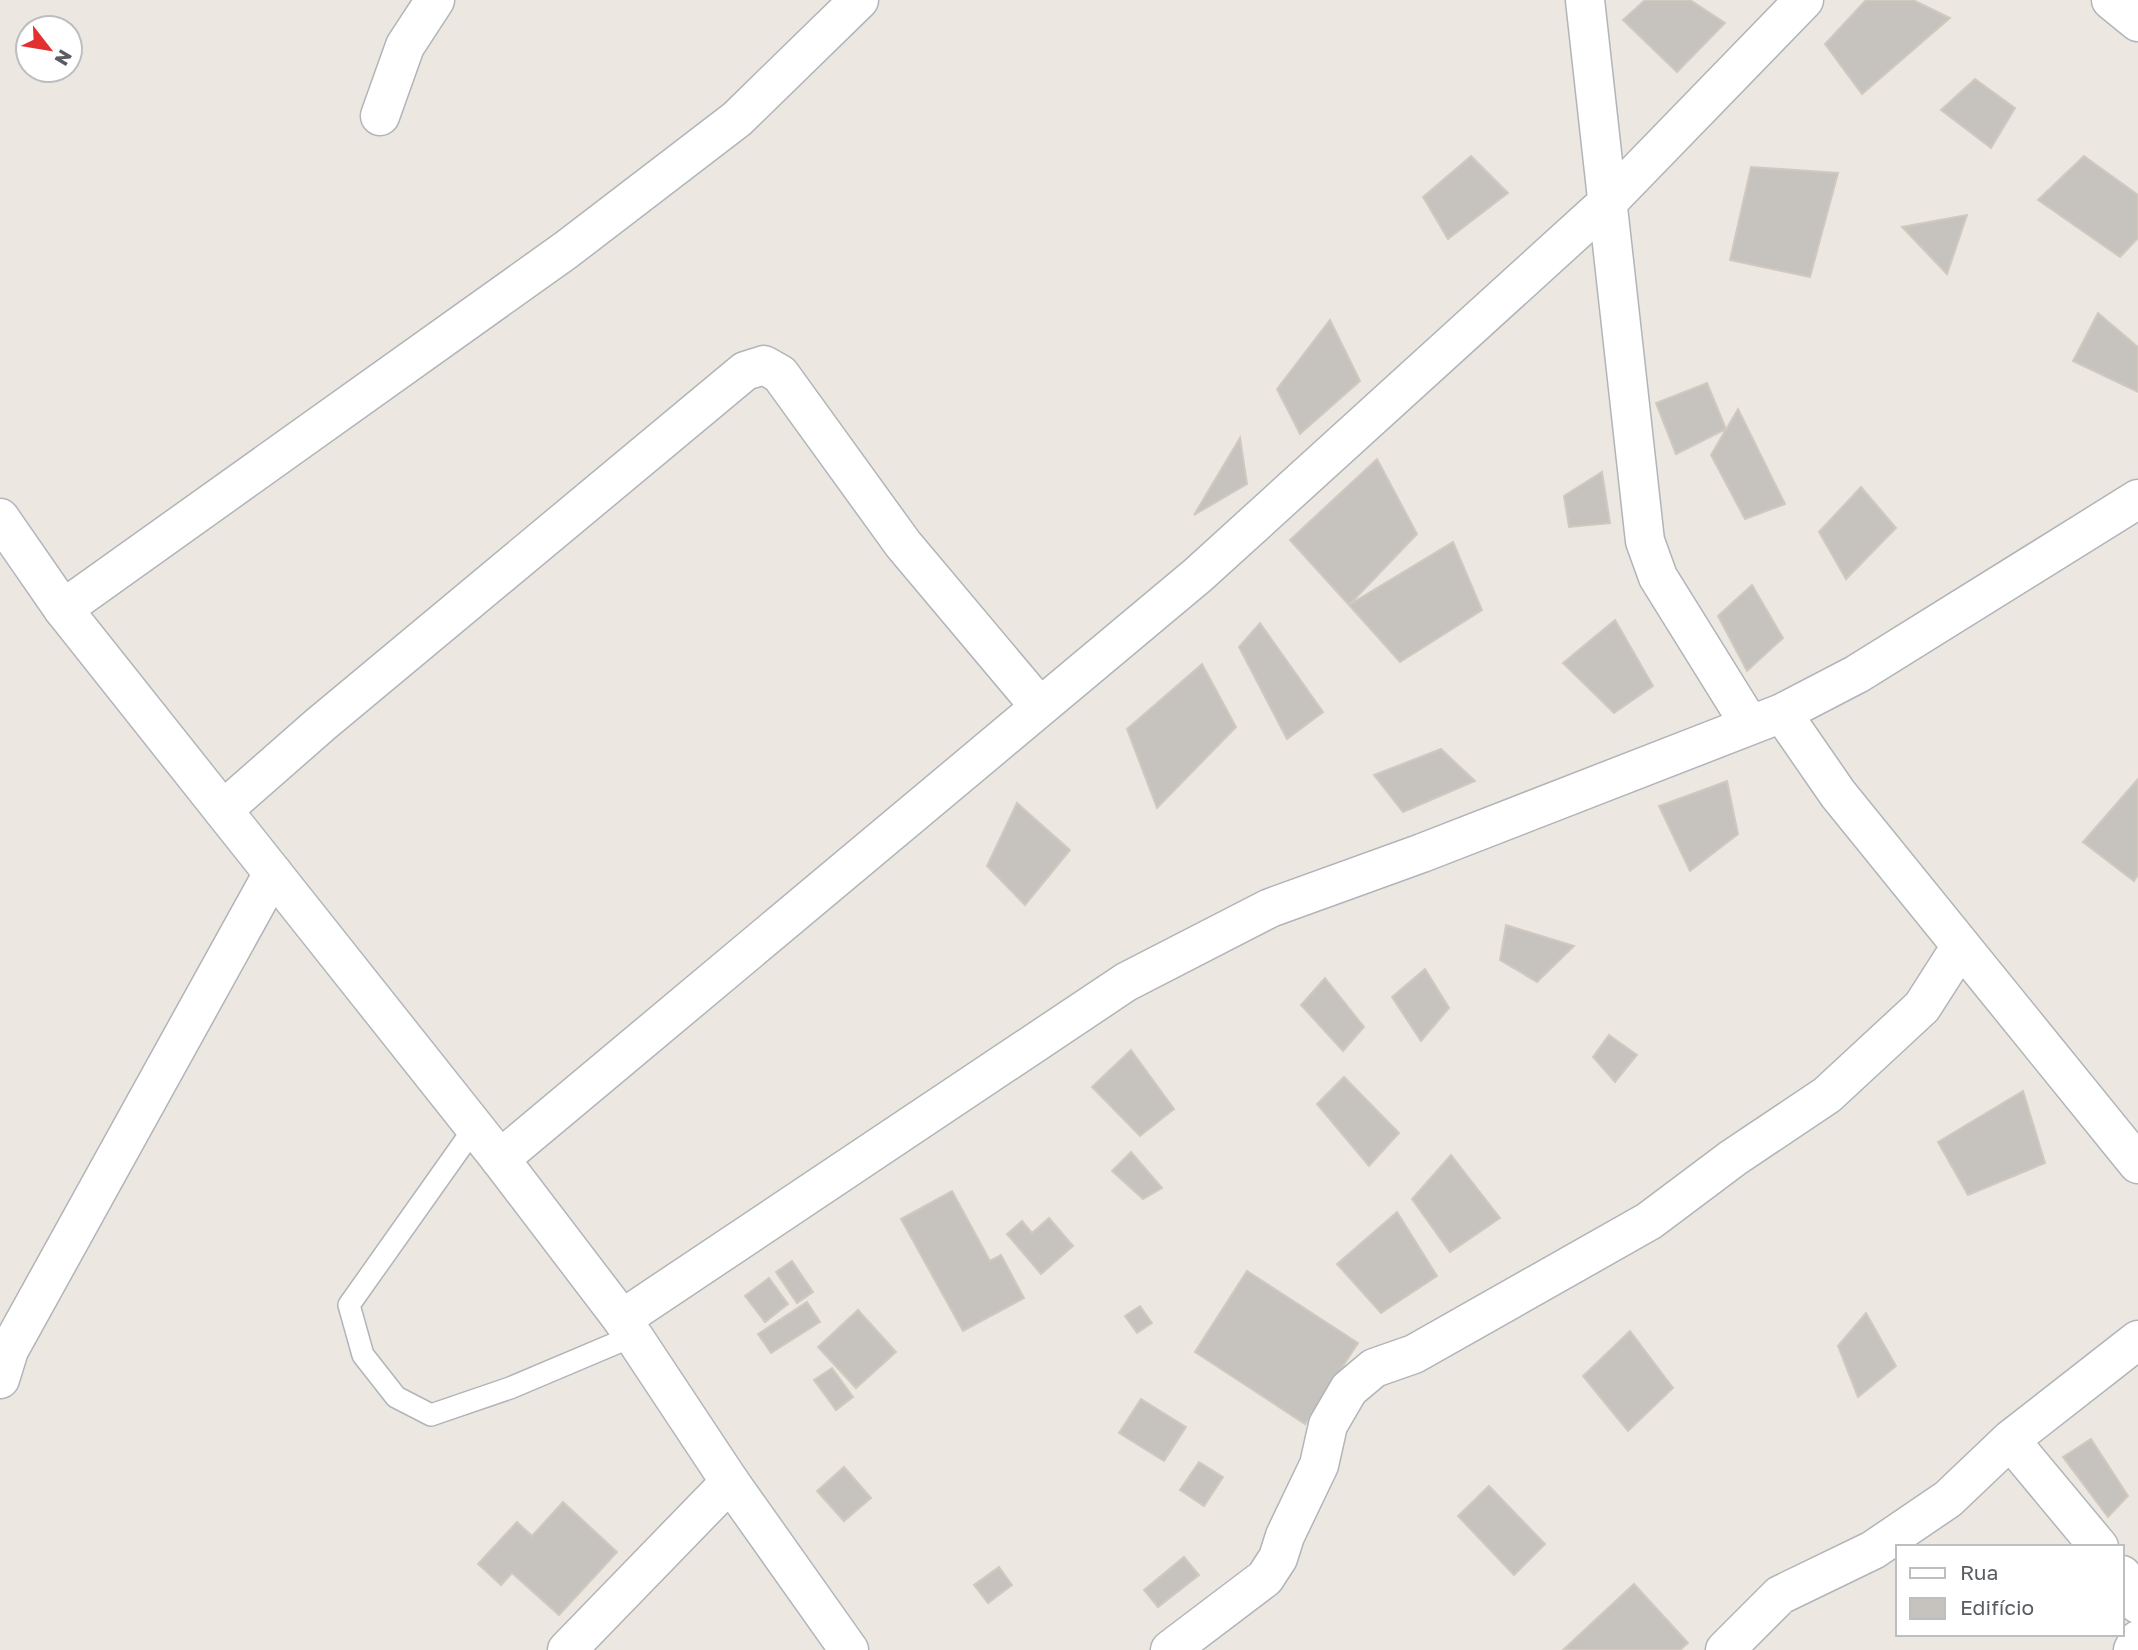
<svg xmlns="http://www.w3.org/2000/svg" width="2138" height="1650" font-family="'Golos Text',sans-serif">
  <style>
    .building { fill: #c6c3be; stroke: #d0c9bf; stroke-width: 2 }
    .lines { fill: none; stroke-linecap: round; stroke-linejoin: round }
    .lane-casing { stroke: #b1b4b8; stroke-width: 24 }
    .street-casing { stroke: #b1b4b8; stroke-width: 41 }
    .secondary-casing { stroke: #b2b6bb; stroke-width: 41 }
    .lane { stroke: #fff; stroke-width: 21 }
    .street { stroke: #fff; stroke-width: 38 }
    .secondary { stroke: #fff; stroke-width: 38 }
  </style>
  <rect width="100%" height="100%" fill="#ece8e1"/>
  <path class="building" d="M1645,0h45l35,23 -48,49 -54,-52z
    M1866,0h47l37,18 -88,76 -37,-50z
    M1975,79l40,29 -24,40 -50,-38z
    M1471,156l37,37 -60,46 -25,-42z
    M2084,156l54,39v43l-18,19 -82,-57z
    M1751,167l87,6 -28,104 -80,-17z
    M1967,215l-20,59 -45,-47z
    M2098,313l40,34v45l-65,-31z
    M1330,320l30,61 -60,53 -23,-45z
    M1707,383l19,46 -50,25 -20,-51z
    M1738,409l47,95 -40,15 -34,-64z
    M1240,438l7,46 -53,31z
    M1377,459l40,75 -68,71 -59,-65z
    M1602,472l8,51 -41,4 -5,-31z
    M1861,487l35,41 -50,51 -27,-47z
    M1453,542l29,68 -82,52 -51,-57z
    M1752,585l31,53 -36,33 -29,-55z
    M1615,620l38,66 -39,27 -51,-50z
    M1260,623l63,89 -36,27 -48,-92z
    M1202,664l34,63 -79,81 -30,-79z
    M1441,749l34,32 -72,31 -29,-37z
    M2138,779v96l-4,6 -51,-39z
    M1727,781l11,53 -48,37 -31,-65z
    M1017,803l53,47 -45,55 -38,-39z
    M1506,925l68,21 -37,36 -37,-22z
    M1425,969l24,39 -28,33 -29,-44z
    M1325,978l39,49 -21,24 -42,-46z
    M1609,1035l28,20 -22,27 -22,-25z
    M1131,1050l43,59 -34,27 -48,-49z
    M1344,1077l55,56 -30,33 -52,-62z
    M2023,1091l22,72 -77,32 -30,-53z
    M1131,1152l31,36 -19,11 -31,-28z
    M1451,1155l49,63 -50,34 -38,-53z
    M952,1191l38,70 11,-6 23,43 -61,33 -62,-112z
    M1397,1212l40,64 -56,37 -44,-49z
    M1049,1218l24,28 -32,28 -34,-40 15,-13 10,12z
    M792,1261l21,31 -16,11 -21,-31z
    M1247,1271l111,72 -53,81 -110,-72z
    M769,1278l19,26 -23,18 -20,-26z
    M807,1302l13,20 -49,31 -13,-19z
    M1140,1306l12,17 -15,10 -12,-17z
    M858,1310l38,42 -40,36 -38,-41z
    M1866,1313l30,53 -38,31 -20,-51z
    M1630,1331l43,57 -45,43 -45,-55z
    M832,1368l21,29 -17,13 -22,-30z
    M1141,1399l45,28 -22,34 -45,-28z
    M2091,1439l37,57 -20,21 -45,-60z
    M1199,1462l24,15 -19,29 -24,-16z
    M844,1467l27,31 -27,23 -27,-30z
    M1489,1486l56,58 -31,31 -56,-59z
    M563,1502l54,50 -58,63 -47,-42 -11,12 -23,-21 39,-42 15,14z
    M1184,1557l15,18 -41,32 -14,-17z
    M999,1567l13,18 -24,18 -14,-18z
    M1634,1584l54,59 -8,7h-117z"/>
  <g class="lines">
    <g class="lane-casing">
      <path id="lane" d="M475,1127l-126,178 14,50 33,42 35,18 79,-27 123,-52"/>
    </g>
    <g class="street-casing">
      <path id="street" d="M1585,0l60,541 13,36 92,148
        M2111,0l27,22
        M380,116l25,-70 30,-46
        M63,609l503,-359 171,-131 122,-119
        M1782,713l56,81 300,370
        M223,810l98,-86 424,-353 19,-6 16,9 123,170 137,163
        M500,1159l698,-584 409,-372 197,-203
        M622,1319l504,-337 144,-74 152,-55 360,-140 75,-39 281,-175
        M0,1379l9,-29 264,-477
        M2010,1440l89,107
        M2122,1575l16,29
        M567,1650l163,-168
        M1170,1650l95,-72 13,-20 7,-22 34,-71 9,-40 21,-36 25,-21 40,-14 235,-133 84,-63 94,-63 95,-88 39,-61
        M1725,1650l55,-55 93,-45 75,-51 62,-59 128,-100
        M2133,1650l5,-10"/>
    </g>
    <g class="secondary-casing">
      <path id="secondary" d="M0,518l63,91 437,550 122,160 108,163 119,168"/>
    </g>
    <use href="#lane" class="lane"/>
    <use href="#street" class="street"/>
    <use href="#secondary" class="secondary"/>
  </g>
  <rect x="1896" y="1545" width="228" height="91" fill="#ffffff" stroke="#bdbec0" stroke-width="2"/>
  <rect x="1910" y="1568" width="35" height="10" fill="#ffffff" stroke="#bdbec0" stroke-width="2"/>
  <text x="1960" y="1580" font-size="21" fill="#595d61">Rua</text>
  <rect x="1910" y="1598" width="35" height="21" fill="#c6c3be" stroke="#bdbec0" stroke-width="2"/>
  <text x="1960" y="1615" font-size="21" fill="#595d61">Edifício</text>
  <g transform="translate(49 49) rotate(121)"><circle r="33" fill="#ffffff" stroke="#bdbec0" stroke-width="2"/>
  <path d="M0-5L12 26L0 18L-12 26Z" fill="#e23031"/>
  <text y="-10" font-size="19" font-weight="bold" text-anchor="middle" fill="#595d61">N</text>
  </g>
</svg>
